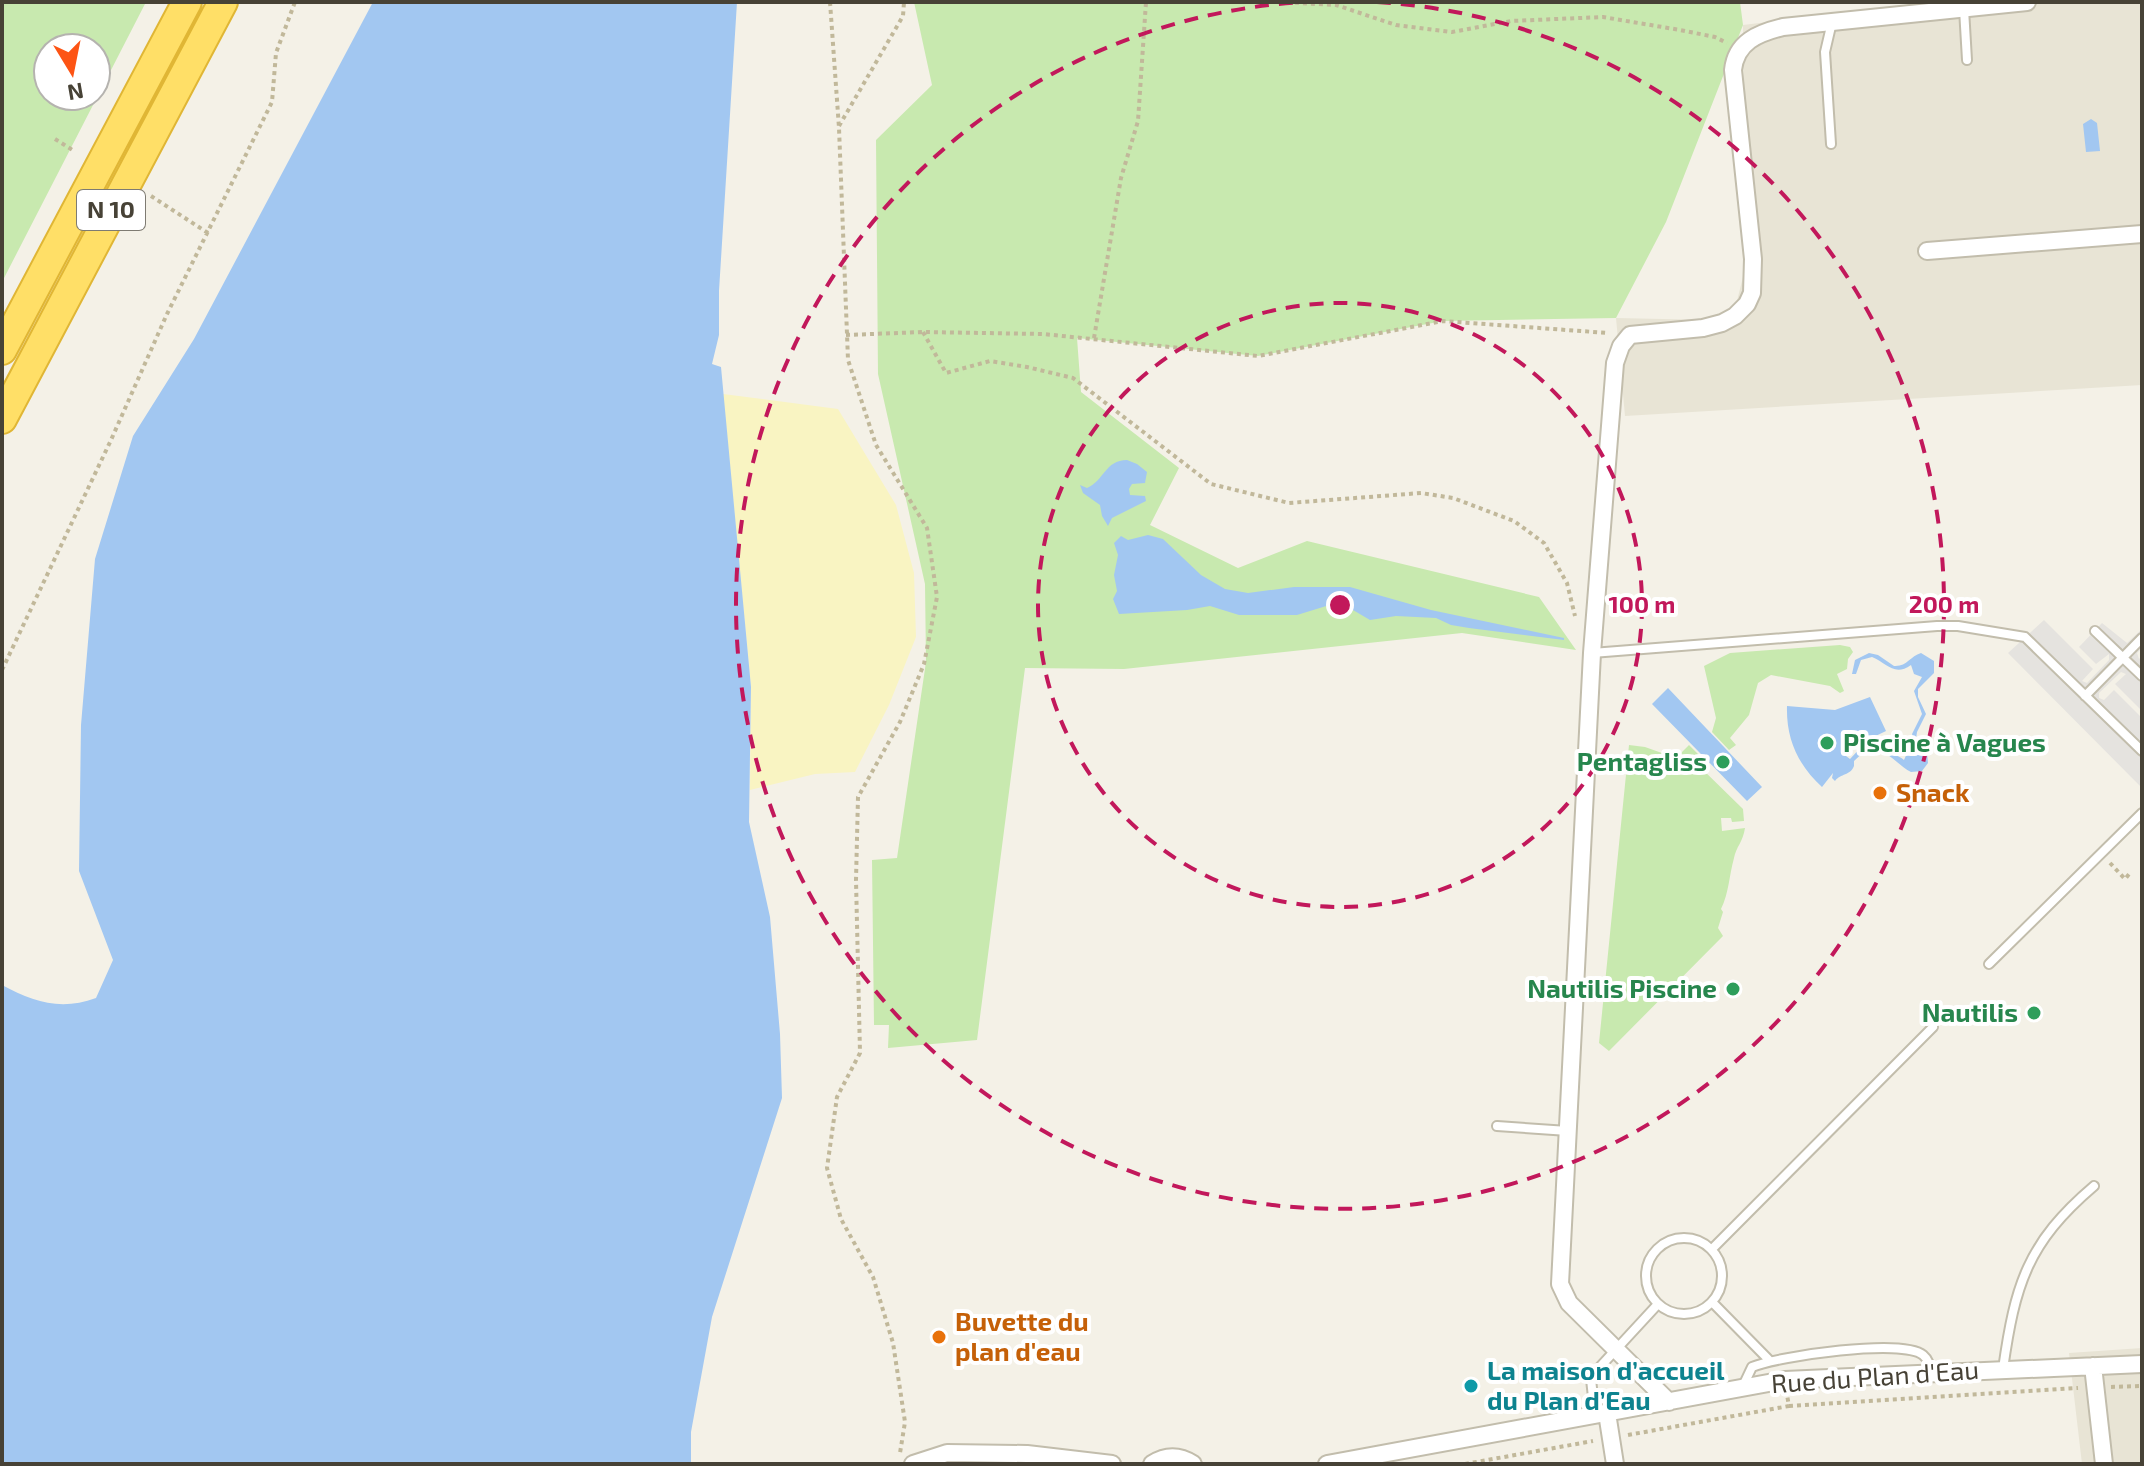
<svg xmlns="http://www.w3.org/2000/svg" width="2144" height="1466" font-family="'Exo 2',sans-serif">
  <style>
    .residential { fill: #e8e4d5 }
    .green { fill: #c8e9af; fill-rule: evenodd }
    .sand { fill: #f9f4c2 }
    .parking { fill: #e5e3df }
    .water { fill: #a2c7f1 }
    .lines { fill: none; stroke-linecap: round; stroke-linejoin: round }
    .lane-casing { stroke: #c2bdac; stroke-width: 12 }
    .street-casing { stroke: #c2bdac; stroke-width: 20 }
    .highway-casing { stroke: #e0b635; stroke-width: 32 }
    .path { stroke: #c1b89a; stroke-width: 4; stroke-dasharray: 4 4; stroke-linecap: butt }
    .lane { stroke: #fff; stroke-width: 8 }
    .street { stroke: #fff; stroke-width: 16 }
    .highway { stroke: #ffdf67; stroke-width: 28 }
    .ring { fill: none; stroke: #c2185b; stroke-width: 4; stroke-dasharray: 14 10 }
    .leisure-dot { fill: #2e9e5b; stroke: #fff; stroke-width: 3 }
    .food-dot { fill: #e8710a; stroke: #fff; stroke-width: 3 }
    .culture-dot { fill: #0f9aa8; stroke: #fff; stroke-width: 3 }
    .labels { text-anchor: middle; stroke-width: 8; stroke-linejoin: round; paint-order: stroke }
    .shield { fill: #fff; stroke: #7e7b72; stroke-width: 2 }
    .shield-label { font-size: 24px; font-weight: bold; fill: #474236 }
    .leisure-label { font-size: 26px; font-weight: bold; fill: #27864d; stroke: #fff; text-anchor: end }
    .food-label { font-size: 26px; font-weight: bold; fill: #c56008; stroke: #fff; text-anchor: start }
    .culture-label { font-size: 26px; font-weight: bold; fill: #0d838f; stroke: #fff; text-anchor: start }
    .street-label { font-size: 26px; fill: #474236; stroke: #fff }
    .centre { fill: #c2185b; stroke: #fff; stroke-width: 4 }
    .ring-label { font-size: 24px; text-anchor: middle; font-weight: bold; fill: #c2185b; stroke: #fff; stroke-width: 8; stroke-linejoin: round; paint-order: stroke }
  </style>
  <rect width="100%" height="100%" fill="#f4f1e7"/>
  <path class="residential" d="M1931,2h211v383l-517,31 -9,-98 94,2 26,-15 9,-36 -2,-244z
    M2142,1348v116h-60l-13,-111z"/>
  <path class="green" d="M2,2h144l-144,280zM48,48h48v48h-48z
    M914,2h826l3,23 -77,197 -50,96 -173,3 -185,35 -181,-18 4,54 98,76 -29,57 88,43 69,-27 232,56 37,53 -114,-17 -338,36 -99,-1 -48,372 -89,8 1,-23h-15l-2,-165 25,-2 29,-196 -1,-78 -47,-210 -2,-234 56,-55z
    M1840,645l10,2 3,5 -5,7 -1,10 -10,5 7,17 -4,2 -10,-7 -59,-11 -13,8 -9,32 -19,23 6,7 -7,5 -17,-18 4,-14 -12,-52 26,-13z
    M1629,745l16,2 31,11 13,-13 12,12 -5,6 47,46 1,12 -12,1 -1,-4h-10l1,13 23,-3c-2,14 -9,19 -11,30 -5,18 -5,35 -13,51l2,3 -5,16 5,8 -114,115 -10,-8z"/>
  <path class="sand" d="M723,394l115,15 58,96 18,68 2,64 -27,68 -34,67 -40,2 -65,16 1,-103z"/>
  <path class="parking" d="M2044,620l49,49 -11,12 5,2 22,-23v-6l-13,10 -17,-17 23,-24 25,20 15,-14v19l-5,5 2,6 3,-3v55l-27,-27 11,-10 -5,-2 -22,21v5l5,2 10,-10 28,28v70l-134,-135z"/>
  <path class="water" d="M373,2h364l-18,289v44l-7,29 9,3 30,320 -2,135 21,95 10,117 2,64 -70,219 -21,115v32h-689v-479c31,17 59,26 94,13l17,-38 -34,-89 2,-146 14,-166 38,-123 61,-97z
    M2091,119l6,4 3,28 -14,1 -3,-28z
    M1127,460l10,4 10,8 -2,11 -13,1 -3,5 1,6 15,1 1,5 -34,17 -4,8 -6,-10 -2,-11 -17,-12 -3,-8 7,3c17,-7 18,-28 40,-28z
    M1148,535l15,4 38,36 24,14 23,4 46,-6h56l81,23 133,28v2l-95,-12 -18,-3 -15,-7 -40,-2 -26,4 -17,-10 -11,-1 -6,-6 -39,12h-58l-29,-9 -23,4 -68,4 -6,-15 4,-8 -3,-16 4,-20 -4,-12 7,-7 7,4z
    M1869,653l9,2 16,11c13,1 16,-10 27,-13l13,8v12l-16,16v8l8,17 -9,18 -1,7 11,13 1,11 -6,8 -11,1c-14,-7 -23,-23 -43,-24l-14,13v5c-4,10 -13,7 -19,15l-3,-3 1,-5 -11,14c-24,-22 -36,-48 -35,-81l48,4 35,-13 16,34 -27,13 -13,12 4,3c14,-15 17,-19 36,-9 6,4 12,5 18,10l4,-9 9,-2 -5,-15 10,-20 -8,-23 8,-14 -8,-3 -3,-9c-17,12 -24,-2 -39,-8l-11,3 -5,14h-4l3,-14z
    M1668,688l94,99 -15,14 -95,-97z"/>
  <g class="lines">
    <g class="lane-casing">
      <path id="lane" d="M1964,9l3,51
        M1831,144l-6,-92 7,-30
        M2095,631l47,45
        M1592,653l345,-27h21l67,11 117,114
        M2085,696l57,-58
        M1989,964l153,-151
        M1497,1126l71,5
        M1646 1276a38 38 0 1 1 76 0a38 38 0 1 1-76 0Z
        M1712,1249l221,-222
        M1712,1302l57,58
        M2003,1369c12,-84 24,-126 91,-183
        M1743,1386l9,-19c27,-11 151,-29 171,-12 6,5 7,11 7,17
        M1595,1416l-4,-37 7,-10 60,-65"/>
    </g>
    <g class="street-casing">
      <path id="street" d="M1927,251l215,-17
        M2093,1366l11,98
        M1669,1402l-100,-99 -9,-19 32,-631 23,-290 6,-17 9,-11 73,-7 19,-5 13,-7 12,-12 5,-11 1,-34 -20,-189c3,-28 25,-37 50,-43l244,-25
        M1607,1413l8,51
        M913,1464l34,-11 80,1 85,10
        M1152,1464c14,-9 27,-9 41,0
        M1327,1464l458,-84 357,-16"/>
    </g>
    <g class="highway-casing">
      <path id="highway" d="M2,350l185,-348
        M2,419l221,-417"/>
    </g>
    <path class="path" d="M830,2l9,126 9,232 28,85 51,83 10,69 -13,67 -24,58 -42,75 -2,83 4,173 -23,44 -10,71 14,51 32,58 20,66 12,79 -5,31
      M1279,2l57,3 60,20 56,7 59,-11 92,-4 77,13 35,7 12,6
      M839,126l64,-110 1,-14
      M55,139l19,12
      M151,196l57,37
      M923,332l23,41 44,-12 37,6 46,11 138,106 78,19 132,-10 32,5 61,23 30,22 23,40 8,33
      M846,335l77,-3 120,2 215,22 185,-35 165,12
      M1094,338l27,-160 17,-57 8,-119
      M2,670l109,-230 56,-126 105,-212 4,-49 19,-51
      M2110,863l15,16 5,-6
      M2111,1387l31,-1
      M1789,1406l289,-18
      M1628,1435l161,-29 -2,-11
      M1465,1464l128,-23"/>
    <use href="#lane" class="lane"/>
    <use href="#street" class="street"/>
    <use href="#highway" class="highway"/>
  </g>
  <g class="ring">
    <circle cx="1340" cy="605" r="302"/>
    <path d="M1377 2A604 604 0 1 1 1303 2"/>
  </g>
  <g class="leisure-dot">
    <circle cx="1827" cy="743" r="8"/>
    <circle cx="1723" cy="762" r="8"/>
    <circle cx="1733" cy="989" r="8"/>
    <circle cx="2034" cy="1013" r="8"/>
  </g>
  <g class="food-dot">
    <circle cx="1880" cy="793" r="8"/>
    <circle cx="939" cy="1337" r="8"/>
  </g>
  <circle class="culture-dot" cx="1471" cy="1386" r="8"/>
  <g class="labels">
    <rect class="shield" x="77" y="190" width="68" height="40" rx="6"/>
    <g class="shield-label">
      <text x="111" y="218">N 10</text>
    </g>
    <g class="leisure-label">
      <text x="1843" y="752" text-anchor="start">Piscine à Vagues</text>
      <text x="1707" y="771">Pentagliss</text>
      <text x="1717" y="998">Nautilis Piscine</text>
      <text x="2018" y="1022">Nautilis</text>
    </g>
    <g class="food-label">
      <text x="1896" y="802">Snack</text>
      <text x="955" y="1331">Buvette du<tspan x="955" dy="30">plan d'eau</tspan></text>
    </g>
    <g class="culture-label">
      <text x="1487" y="1380">La maison d’accueil<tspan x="1487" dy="30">du Plan d’Eau</tspan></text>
    </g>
    <g class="street-label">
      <text transform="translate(1875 1377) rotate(-4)" y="9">Rue du Plan d'Eau</text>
    </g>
  </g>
  <circle cx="1340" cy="605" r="12" class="centre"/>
  <g class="ring-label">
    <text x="1642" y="613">100 m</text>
    <text x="1944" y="613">200 m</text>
  </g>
  <rect width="2144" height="1466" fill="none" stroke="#474236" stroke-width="8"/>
  <g transform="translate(72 72) rotate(170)"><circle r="38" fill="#ffffff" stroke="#b5b3af" stroke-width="2"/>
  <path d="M0-6L14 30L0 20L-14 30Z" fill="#fd5414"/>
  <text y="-12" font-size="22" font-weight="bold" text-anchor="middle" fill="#474236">N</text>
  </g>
</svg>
